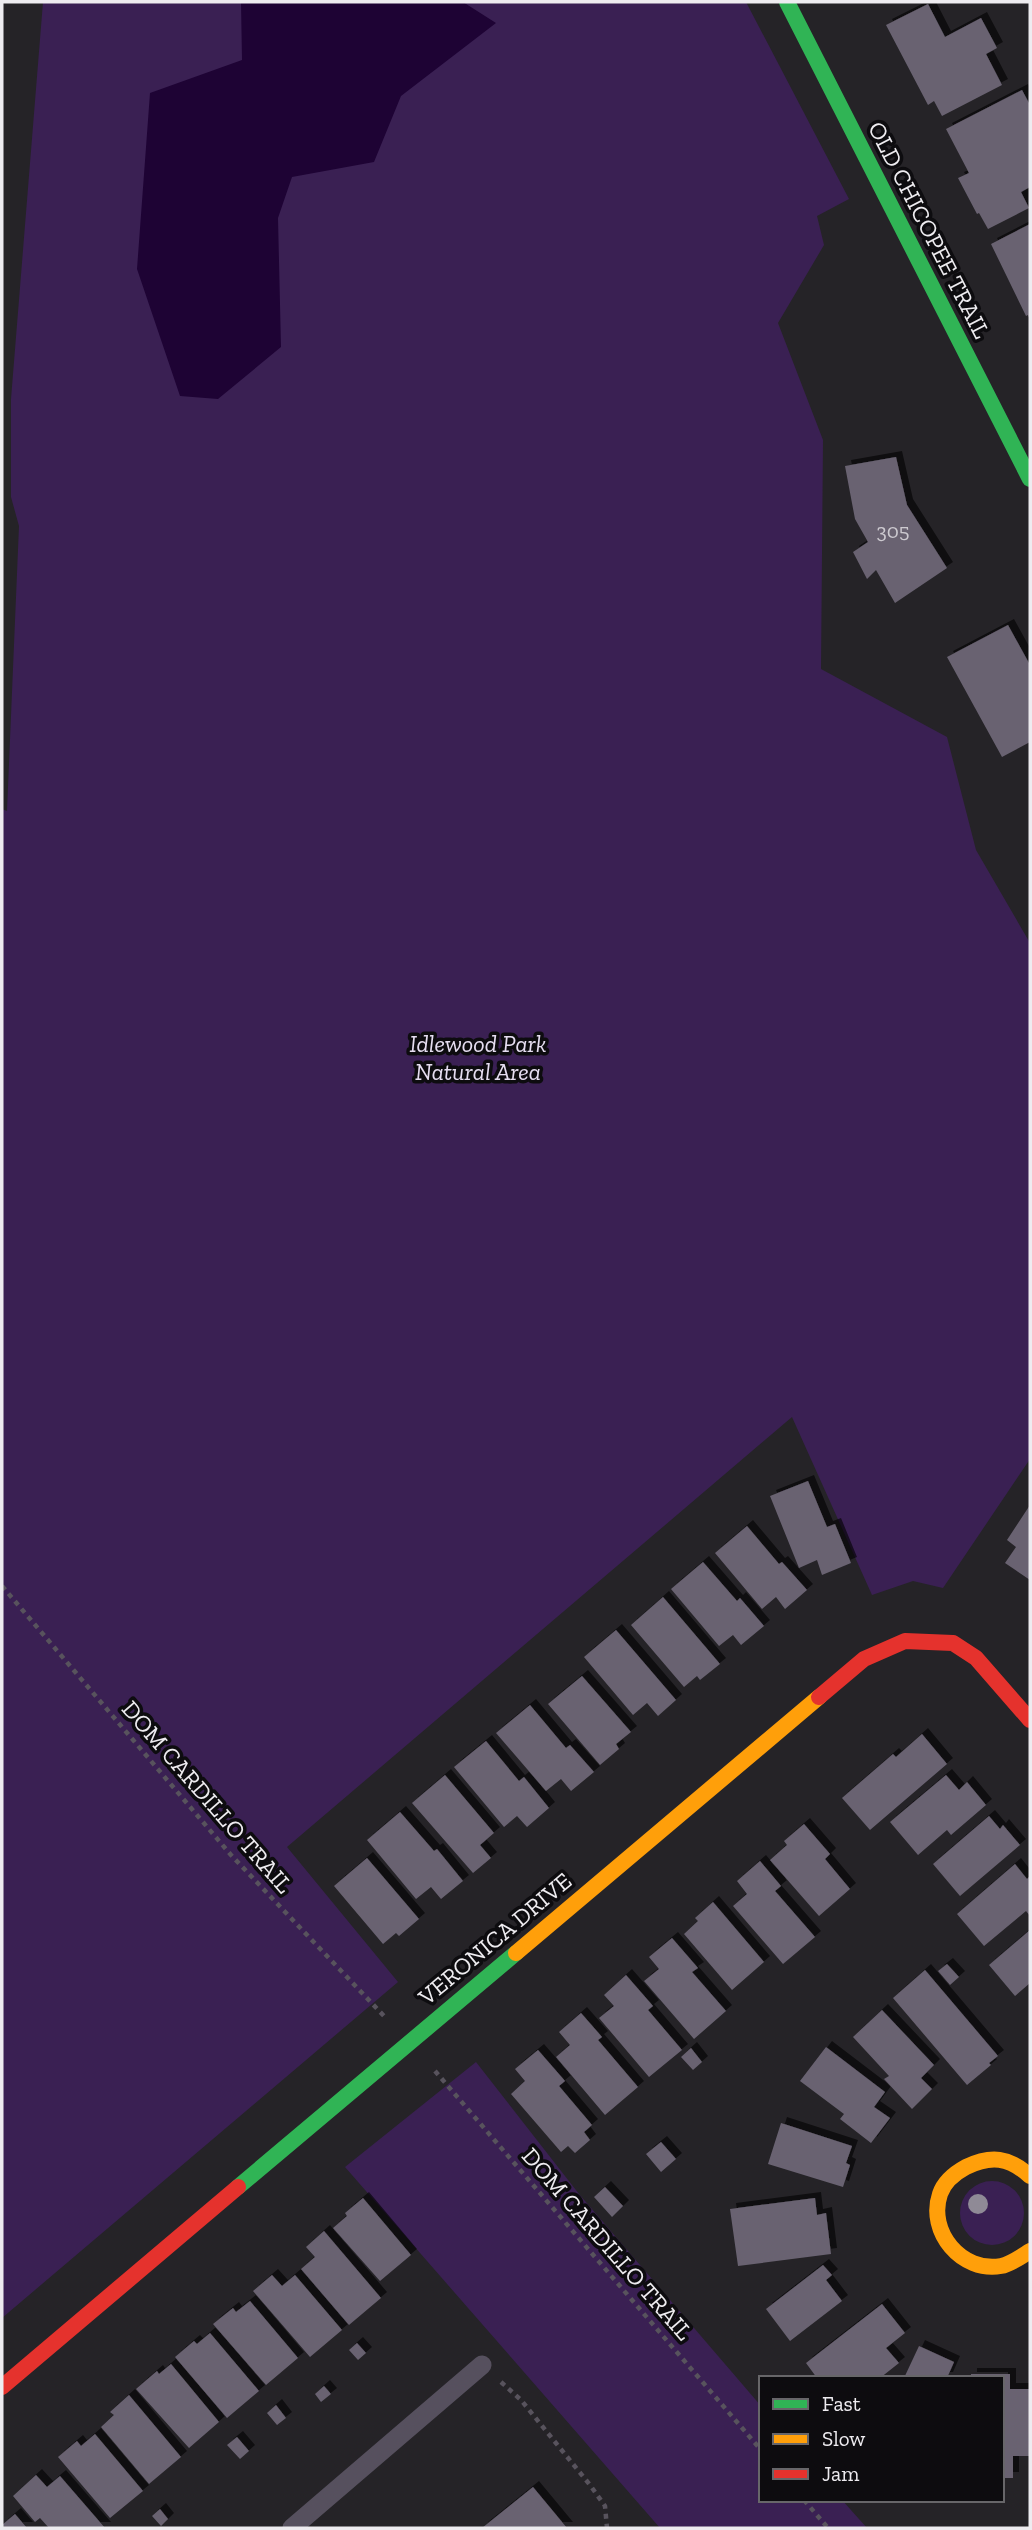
<svg xmlns="http://www.w3.org/2000/svg" width="1032" height="2530" font-family="'Zilla Slab',serif">
  <style>
    .green { fill: #3a2053 }
    .water { fill: #1e0334 }
    .building { fill: #696271; filter: url(#shadow) }
    .lines { fill: none; stroke-linecap: round; stroke-linejoin: round }
    .path { stroke: #58535d; stroke-width: 4.5; stroke-dasharray: 5 5; stroke-linecap: butt }
    .lane { stroke: #56505e; stroke-width: 19 }
    .fast { stroke: #30b455; stroke-width: 16 }
    .slow { stroke: #ff9f0a; stroke-width: 16 }
    .jam { stroke: #e5322d; stroke-width: 16 }
    .tree { fill: #8f8a96 }
    .labels { text-anchor: middle; stroke-width: 7; stroke-linejoin: round; paint-order: stroke }
    .number-label { font-size: 21px; fill: #cdcad0 }
    .street-label { font-size: 24px; fill: #eeecf0; stroke: #0d0c0f }
    .park-label { font-size: 24px; font-style: italic; fill: #e6def1; stroke: #0d0c0f }
  </style>
  <defs>
    <filter id="shadow"><feDropShadow dx="6" dy="-6" stdDeviation="0" flood-color="#0009"/></filter>
  </defs>
  <rect width="100%" height="100%" fill="#252327"/>
  <path class="green" d="M43,2h703l103,197 -32,17 7,29 -46,78 45,117 -2,229 126,68 29,113 54,93v516l-87,129 -30,-7 -41,14 -80,-178 -505,430 111,135 -396,336v-1509l5,2 12,-285 -8,-29v-98z
    M476,2062l103,132 182,212v94h81l25,28h-207l-315,-361z
    M960 2213a32 32 0 1 1 64 0a32 32 0 1 1-64 0Z"/>
  <path class="water" d="M241,2h222l33,21 -95,73 -27,66 -82,15 -14,41 3,129 -63,52 -38,-3 -43,-127 13,-176 92,-33z"/>
  <path class="building" d="M928,4l17,33 36,-19 16,30 -11,6 16,31 -60,31 -8,-15 -6,4 -42,-80z
    M1022,90l8,15v82l-9,5 8,16 -41,21 -9,-16 -2,1 -19,-36 11,-5 -23,-44z
    M1030,224v96l-2,-5 -2,1 -35,-72z
    M896,457l11,48 40,63 -52,35 -19,-33 -9,9 -14,-27 15,-10 -13,-23 -10,-53z
    M1008,625l22,40v77l-28,15 -55,-100z
    M808,1481l19,46 8,-3 16,39 -29,12 -5,-15 -18,8 -29,-72z
    M1030,1505v75l-25,-17 11,-16 -9,-7z
    M747,1526l32,38 3,-2 25,28 -22,19 -9,-12 -14,12 -47,-56z
    M703,1562l34,39 3,-3 24,28 -23,19 -8,-10 -14,11 -48,-57z
    M663,1597l57,67 -20,16 -3,-4 -13,11 -53,-62z
    M616,1630l60,70 -18,16 -11,-13 -14,12 -49,-58z
    M582,1676l49,56 -15,12 3,5 -19,16 -52,-61z
    M530,1705l36,43 4,-3 24,27 -23,19 -10,-12 -15,12 -50,-58z
    M922,1734l25,30 -77,66 -28,-32 51,-44 3,3z
    M486,1741l33,40 5,-4 25,31 -22,19 -10,-11 -13,11 -50,-60z
    M445,1775l49,58 -14,12 11,13 -18,15 -61,-70z
    M946,1775l13,15 8,-8 19,23 -35,30 -4,-5 -29,25 -28,-33z
    M400,1812l34,39 3,-2 26,32 -22,18 -10,-12 -15,12 -49,-59z
    M989,1816l11,13 3,-4 17,20 -60,51 -27,-32z
    M804,1824l26,30 -5,5 25,30 -31,27 -49,-56 17,-15 -3,-4z
    M367,1858l52,61 -20,17 -3,-3 -13,11 -49,-58z
    M760,1861l21,25 -6,5 40,46 -32,27 -50,-58 14,-12 -10,-13z
    M1015,1864l12,15 3,-3v40l-4,-5 -42,35 -27,-32z
    M713,1902l51,60 -32,28 -48,-56 14,-13 -3,-3z
    M1030,1930v53l-15,13 -26,-31z
    M672,1938l26,30 -6,4 34,39 -32,28 -50,-58 15,-12 -10,-12z
    M947,1964l12,13 -9,8 -12,-14z
    M925,1970l73,86 -9,7 2,2 -24,20 -74,-87z
    M626,1975l27,31 -5,4 34,40 -33,27 -50,-59 15,-12 -10,-11z
    M882,2010l52,55 -13,13 11,11 -20,20 -28,-30 5,-3 -36,-39z
    M581,2013l21,24 -4,3 40,47 -33,28 -49,-58 14,-12 -11,-13z
    M826,2047l59,45 -11,15 16,11 -19,25 -31,-24 4,-5 -44,-33z
    M691,2048l11,14 -9,8 -12,-13z
    M538,2050l27,31 -6,5 33,39 -8,7 6,8 -15,13 -7,-7 -7,6 -50,-58 14,-13 -10,-12z
    M781,2123l71,23 -6,17 4,2 -7,22 -75,-23z
    M661,2142l15,17 -15,13 -15,-18z
    M605,2187l18,19 -11,11 -18,-20z
    M363,2198l48,57 -31,26 -47,-53 14,-12 -2,-3z
    M815,2198l2,17 9,-2 5,41 -93,12 -8,-57z
    M324,2231l57,67 -32,27 -48,-56 14,-12 -9,-10z
    M823,2265l9,10 -6,5 16,21 -52,40 -24,-32z
    M272,2275l10,11 13,-11 47,55 -32,27 -57,-66z
    M250,2301l48,57 -32,27 -53,-61 20,-16 3,4z
    M882,2304l23,29 -19,15 13,15 -19,15h-63l-11,-15z
    M210,2333l49,58 -32,27 -52,-61 19,-16 3,3z
    M357,2343l9,10 -8,7 -9,-10z
    M919,2346l35,16 -7,16h-43z
    M171,2364l48,58 -30,26 -53,-59 21,-18 2,3z
    M971,2374h39v15h20v67h-17v22h-11v-100h-31z
    M324,2386l7,8 -10,8 -6,-8z
    M129,2395l52,62 -32,27 -48,-57 13,-12 -4,-3z
    M276,2405l10,13 -9,7 -10,-12z
    M95,2434l48,57 -33,27 -52,-61 19,-16 4,5z
    M237,2437l12,14 -9,8 -13,-14z
    M36,2475l11,12 13,-11 45,52h-56l-9,-10 -5,4 -22,-26z
    M533,2487l34,41h-85z
    M160,2509l8,10 -7,7 -9,-10z
    M15,2514l12,14h-25v-3z"/>
  <g class="lines">
    <path class="path" d="M2,1586l229,269 153,161
      M435,2071l326,379
      M501,2382l20,18 69,85 15,21 2,22
      M804,2500l24,28"/>
    <path class="lane" d="M292,2528l190,-163"/>
    <path class="fast" d="M787,2l243,477
      M238,2187l278,-234"/>
    <path class="slow" d="M516,1953l303,-256
      M1030,2176c-21,-19 -39,-21 -64,-9 -11,6 -22,15 -26,27 -13,38 22,79 61,72 10,-2 21,-10 29,-15"/>
    <path class="jam" d="M819,1697l45,-38 41,-18 48,2 23,15 54,62
      M2,2387l236,-200"/>
  </g>
  <circle class="tree" cx="978" cy="2204" r="10"/>
  <g class="labels">
    <g class="number-label">
      <text x="893" y="538">305</text>
    </g>
    <g class="street-label">
      <text transform="translate(929 230) rotate(63)" y="8">OLD CHICOPEE TRAIL</text>
      <text transform="translate(207 1797) rotate(49)" y="8">DOM CARDILLO TRAIL</text>
      <text transform="translate(495 1939) rotate(-40)" y="8">VERONICA DRIVE</text>
      <text transform="translate(607 2244) rotate(49)" y="8">DOM CARDILLO TRAIL</text>
    </g>
    <g class="park-label">
      <text x="478" y="1052">Idlewood Park<tspan x="478" dy="28">Natural Area</tspan></text>
    </g>
  </g>
  <rect width="1032" height="2530" fill="none" stroke="#eeecf0" stroke-width="7"/>
  <rect x="759" y="2376" width="245" height="126" fill="#0d0c0f" stroke="#676669" stroke-width="2"/>
  <rect x="773" y="2399" width="35" height="10" fill="#30b455" stroke="#676669" stroke-width="2"/>
  <text x="822" y="2411" font-size="21" fill="#eeecf0">Fast</text>
  <rect x="773" y="2434" width="35" height="10" fill="#ff9f0a" stroke="#676669" stroke-width="2"/>
  <text x="822" y="2446" font-size="21" fill="#eeecf0">Slow</text>
  <rect x="773" y="2469" width="35" height="10" fill="#e5322d" stroke="#676669" stroke-width="2"/>
  <text x="822" y="2481" font-size="21" fill="#eeecf0">Jam</text>
</svg>
